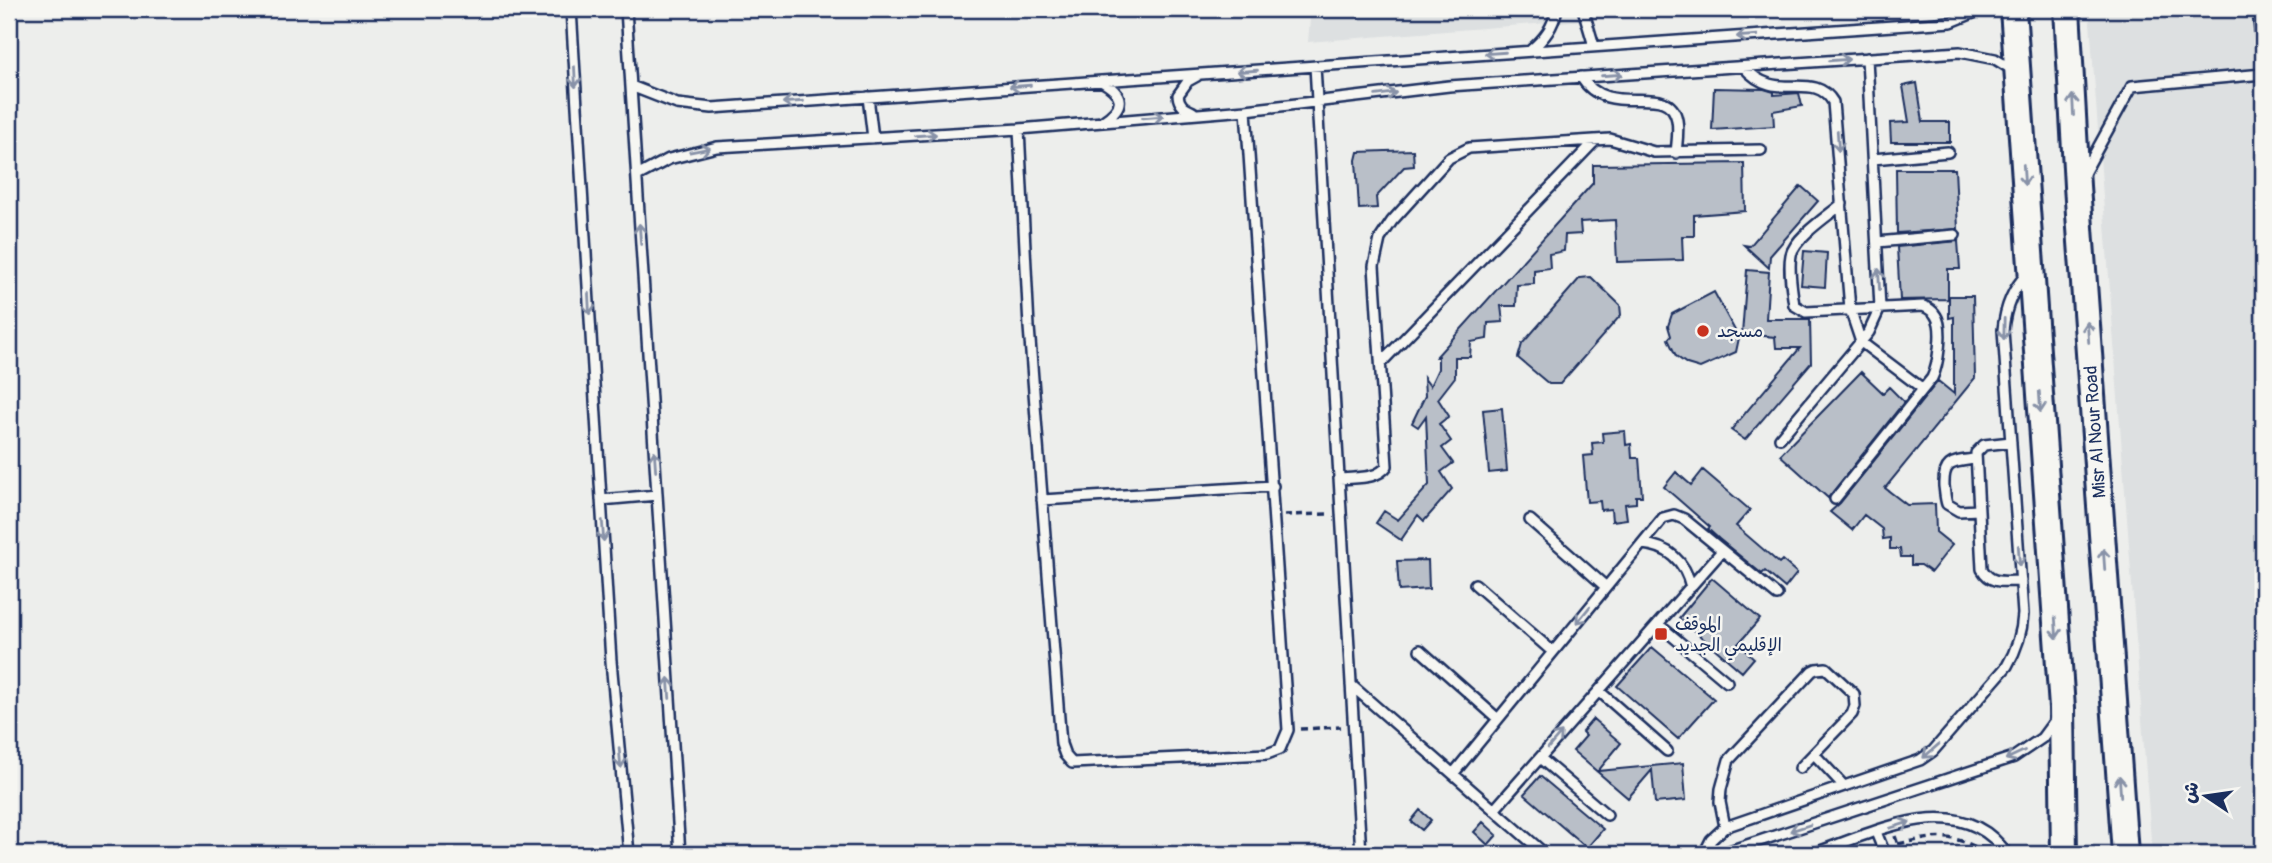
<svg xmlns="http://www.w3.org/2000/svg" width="2272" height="863" font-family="Pangolin,'Playpen Sans Arabic',sans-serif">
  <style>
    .built { fill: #dde0e1 }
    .building { fill: #b9bfc8; stroke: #1b2f5e; stroke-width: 2 }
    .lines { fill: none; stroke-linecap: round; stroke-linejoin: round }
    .lane-casing { stroke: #1b2f5e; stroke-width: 14 }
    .secondary-casing { stroke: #1b2f5e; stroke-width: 30 }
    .path { stroke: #1b2f5e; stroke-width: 3.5; stroke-dasharray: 7 5; stroke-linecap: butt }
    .lane { stroke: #f6f6f2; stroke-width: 9 }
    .secondary { stroke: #f6f6f2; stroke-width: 24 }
    .oneway { stroke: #8892a8 }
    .poi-dot { fill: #c8321e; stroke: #f6f6f2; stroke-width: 2.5 }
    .labels { text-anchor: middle; stroke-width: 5; stroke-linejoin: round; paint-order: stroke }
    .poi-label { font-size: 18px; fill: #1b2f5e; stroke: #f6f6f2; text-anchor: start }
    .street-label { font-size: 18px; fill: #1b2f5e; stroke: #f6f6f2 }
  </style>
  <rect width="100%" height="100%" fill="#edeeec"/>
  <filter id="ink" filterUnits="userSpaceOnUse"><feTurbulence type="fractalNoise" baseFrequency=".0143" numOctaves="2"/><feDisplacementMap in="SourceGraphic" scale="14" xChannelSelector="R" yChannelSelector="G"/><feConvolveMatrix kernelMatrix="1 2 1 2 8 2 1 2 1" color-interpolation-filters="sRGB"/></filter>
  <g filter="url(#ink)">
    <path class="built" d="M1311,9h413l-416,33z
      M2089,9h174v845h-111z"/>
    <path class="building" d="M1917,83l6,39h27v20h-59l-1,-19 19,-1 -6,-36z
      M1714,88l50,1 10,3v3l25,-2 3,13 -29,5 1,15 -62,4z
      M1413,150l1,16 -10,1 -28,30 1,11 -18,1 -3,-49 2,-8z
      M1744,163l1,48 -51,4v21h-12l1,24 -66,2 -2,-42 -35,2 1,12 -16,1 -1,16 -15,3 1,14 -16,2v14l-17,1 -1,21h-15l2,16 -15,1 -1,16 -16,3 -1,15h-15v20l-17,22 11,17 -10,8 12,17 -9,7 11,15 -12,9 11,17 -28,32 -6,-6 -17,25 -25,-17 8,-12 14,9 31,-35 -3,-69 -8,11 -6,-4 13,-27 -1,-18 6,8 8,-17v-12h-2l157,-174v-18z
      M1896,169h59l3,60 -61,4z
      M1801,186l17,15 -48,55 -1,12 -25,-23 6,1z
      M1958,241l2,28h-12v30l-48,1 -3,-53z
      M1804,251l23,2 -2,34 -24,-2z
      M1747,270l22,2 -3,47h44l1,44 -66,77 -14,-10 69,-82h-24l-1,-11 -33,-3z
      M1591,277l29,28 1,10 -61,69h-11l-31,-26 4,-14 58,-66z
      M1714,292l25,46 -3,14 -36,16 -13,-4 -11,-8 -8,-17 3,-3 -3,-10 4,-12z
      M1949,296h24l2,82 -90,110 22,17 28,-1 1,28 16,13 -21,27 -10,-7h-10v-8h-10l-1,-8h-10v-11l-7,1 -1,-10 -18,-14 -12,15 -22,-18 10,-9 98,-122 16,13v-77l-5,1z
      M1861,372l22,21 6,-6 15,15 -76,96 -48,-43z
      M1502,408l5,63 -18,2 -6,-63z
      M1625,431l1,14 5,-1 1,14h7l3,38h-6v7l-11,1 2,15 -15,2 -1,-12 -10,1 -1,-9 -13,1 -4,-46 10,-1 -1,-12 11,-1 -1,-9z
      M1703,470l47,40 -14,16 43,37 3,-3 15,13 -12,15 -20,-17 -3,3 -43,-35 -11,-10 2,-2 -46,-40 12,-15 15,13z
      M1428,560l1,29 -30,2 -2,-30z
      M1712,578l48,41 -22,25 16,14 -12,14 -63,-54z
      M1652,647l62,52 -36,40 -61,-53z
      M1593,719l28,24 -23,28 85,-8 3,37 -31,3 -3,-33 -24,28 -55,-47 13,-15 -4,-4z
      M1540,776l63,53 -16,19 -63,-54z
      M1420,810l11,10 -9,10 -11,-9z
      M1483,822l14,13 -9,10 -14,-13z"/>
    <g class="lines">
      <g class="lane-casing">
        <path id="lane" d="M571,9l40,652 18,193
          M626,9l54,845
          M1583,9l11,37
          M2258,9l5,54
          M1531,50c14,-12 22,-23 26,-41
          M1315,66l46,788
          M1744,67c32,38 69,2 89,35l17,207 11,33 62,47
          M1581,77c28,45 88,1 96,43 2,10 0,22 -1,33
          M1101,81c23,13 25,25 2,40
          M631,86l46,18 35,4 1239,-86 32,-13
          M868,97l5,41
          M1193,112c-9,-4 -14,-7 -15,-17l10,-14 9,-5
          M1019,129l10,198 32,417 4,11 7,8 195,-9 13,-5 8,-19 -42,-620
          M1873,159l75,-7
          M2083,175l49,-89 131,-12
          M637,176l32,-17 48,-12 302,-18 227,-19 203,-24 511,-34 35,7 18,11
          M1877,242l78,-7
          M1381,363l215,-223
          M1780,438l89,-106 11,-24 -13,-250
          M2011,442l-27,3 -8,8 6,116c9,16 23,12 39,12
          M1974,459c-21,3 -31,2 -30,27 1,7 1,12 3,18l12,7 19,-1
          M1339,479c16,-2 38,1 48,-13l-13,-200 6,-27 12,-18 57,-63 20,-10 141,-9 44,13 107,-2
          M1835,499l97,-121c6,-12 12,-50 4,-62 -3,-6 -8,-8 -13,-10l-117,6 -12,-7c-2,-15 -6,-35 -3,-50 4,-18 37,-39 51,-51
          M601,500l56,-5
          M1042,500l231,-14
          M1530,520l76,67
          M1642,544c26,2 43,17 49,43
          M1475,584l78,68
          M1658,624l69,58
          M1420,650l78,69
          M1351,685l194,169
          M1599,691l68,60
          M1814,754l30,32
          M1540,758l67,57
          M1453,774l210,-256 11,-3 10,4 93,76
          M1494,810l228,-259
          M1725,827l-5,-25 1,-13 8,-29 83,-89 4,-2 10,-1 28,26 1,12 -3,8 -52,54
          M1876,832l9,22
          M1704,854l7,-14 14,-13 195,-67 13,-9 74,-85c10,-17 15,-32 16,-52l-20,-284c2,-22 9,-41 25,-57
          M1720,854l294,-97 28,-19 14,-19
          M1812,854c60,-20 148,-69 195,0"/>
      </g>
      <g class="secondary-casing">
        <path id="secondary" d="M2013,9l49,699 2,146
          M2067,9l10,177 48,668"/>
      </g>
      <path class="path" d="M1284,515l45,-1
        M1300,729l41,-2
        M1895,836l6,18
        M1898,844c41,-8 51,-12 89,9"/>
      <use href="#lane" class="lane"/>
      <use href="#secondary" class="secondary"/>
    </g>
    <defs><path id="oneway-shaft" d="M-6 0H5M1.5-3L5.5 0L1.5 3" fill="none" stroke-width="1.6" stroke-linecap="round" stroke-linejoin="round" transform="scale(1.75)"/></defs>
    <g class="oneway">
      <use href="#oneway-shaft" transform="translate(1747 36) rotate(176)"/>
      <use href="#oneway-shaft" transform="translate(1495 53) rotate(176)"/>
      <use href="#oneway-shaft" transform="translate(1839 60) rotate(-4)"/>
      <use href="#oneway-shaft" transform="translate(1247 71) rotate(176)"/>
      <use href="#oneway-shaft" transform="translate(1612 75) rotate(-4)"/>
      <use href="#oneway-shaft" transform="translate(575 77) rotate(87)"/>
      <use href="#oneway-shaft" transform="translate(1020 86) rotate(176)"/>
      <use href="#oneway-shaft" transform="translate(1386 94) rotate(-7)"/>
      <use href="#oneway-shaft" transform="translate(793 102) rotate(176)"/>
      <use href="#oneway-shaft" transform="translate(2073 105) rotate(-93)"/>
      <use href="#oneway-shaft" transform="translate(1153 117) rotate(-5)"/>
      <use href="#oneway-shaft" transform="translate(926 135) rotate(-4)"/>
      <use href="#oneway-shaft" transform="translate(1838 141) rotate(86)"/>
      <use href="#oneway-shaft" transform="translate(700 150) rotate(-11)"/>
      <use href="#oneway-shaft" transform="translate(2024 175) rotate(86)"/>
      <use href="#oneway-shaft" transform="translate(640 234) rotate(-94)"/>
      <use href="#oneway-shaft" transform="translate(1879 279) rotate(-93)"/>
      <use href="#oneway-shaft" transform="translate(589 304) rotate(87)"/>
      <use href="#oneway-shaft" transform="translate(2004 329) rotate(91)"/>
      <use href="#oneway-shaft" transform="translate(2088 332) rotate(-94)"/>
      <use href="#oneway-shaft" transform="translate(2040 402) rotate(86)"/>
      <use href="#oneway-shaft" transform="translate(655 461) rotate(-94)"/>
      <use href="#oneway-shaft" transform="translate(603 531) rotate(86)"/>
      <use href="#oneway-shaft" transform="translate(2019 556) rotate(86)"/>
      <use href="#oneway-shaft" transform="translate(2104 559) rotate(-94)"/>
      <use href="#oneway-shaft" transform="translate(1583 615) rotate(129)"/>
      <use href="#oneway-shaft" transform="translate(2056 628) rotate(86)"/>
      <use href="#oneway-shaft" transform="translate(669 688) rotate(-94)"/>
      <use href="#oneway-shaft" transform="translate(1555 740) rotate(-49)"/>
      <use href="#oneway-shaft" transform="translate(1931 751) rotate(139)"/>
      <use href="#oneway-shaft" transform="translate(2015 755) rotate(155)"/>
      <use href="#oneway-shaft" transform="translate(620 758) rotate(85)"/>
      <use href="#oneway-shaft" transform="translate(2120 786) rotate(-94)"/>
      <use href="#oneway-shaft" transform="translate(1900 825) rotate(-18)"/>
      <use href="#oneway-shaft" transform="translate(1800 828) rotate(162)"/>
    </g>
  </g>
  <g class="poi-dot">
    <circle cx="1703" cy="331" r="7"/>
    <rect x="1654" y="627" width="14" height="14" rx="3.5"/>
  </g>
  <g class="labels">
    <g class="poi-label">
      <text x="1717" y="337">مسجد</text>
      <text x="1675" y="630">الموقف<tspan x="1675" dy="21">الإقليمي الجديد</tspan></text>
    </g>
    <g class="street-label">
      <text transform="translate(2095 432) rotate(-94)" y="6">Misr Al Nour Road</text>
    </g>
  </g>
  <rect width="2272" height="863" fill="none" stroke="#f6f6f2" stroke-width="35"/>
  <rect x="18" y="18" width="2237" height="828" fill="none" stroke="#1b2f5e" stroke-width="2.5" filter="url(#ink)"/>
  <g transform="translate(2206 796) rotate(283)" stroke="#f6f6f2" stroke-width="5" paint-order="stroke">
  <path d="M0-5L12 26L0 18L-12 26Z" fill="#1b2f5e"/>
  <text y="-10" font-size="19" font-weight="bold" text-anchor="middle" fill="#1b2f5e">ش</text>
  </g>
</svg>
